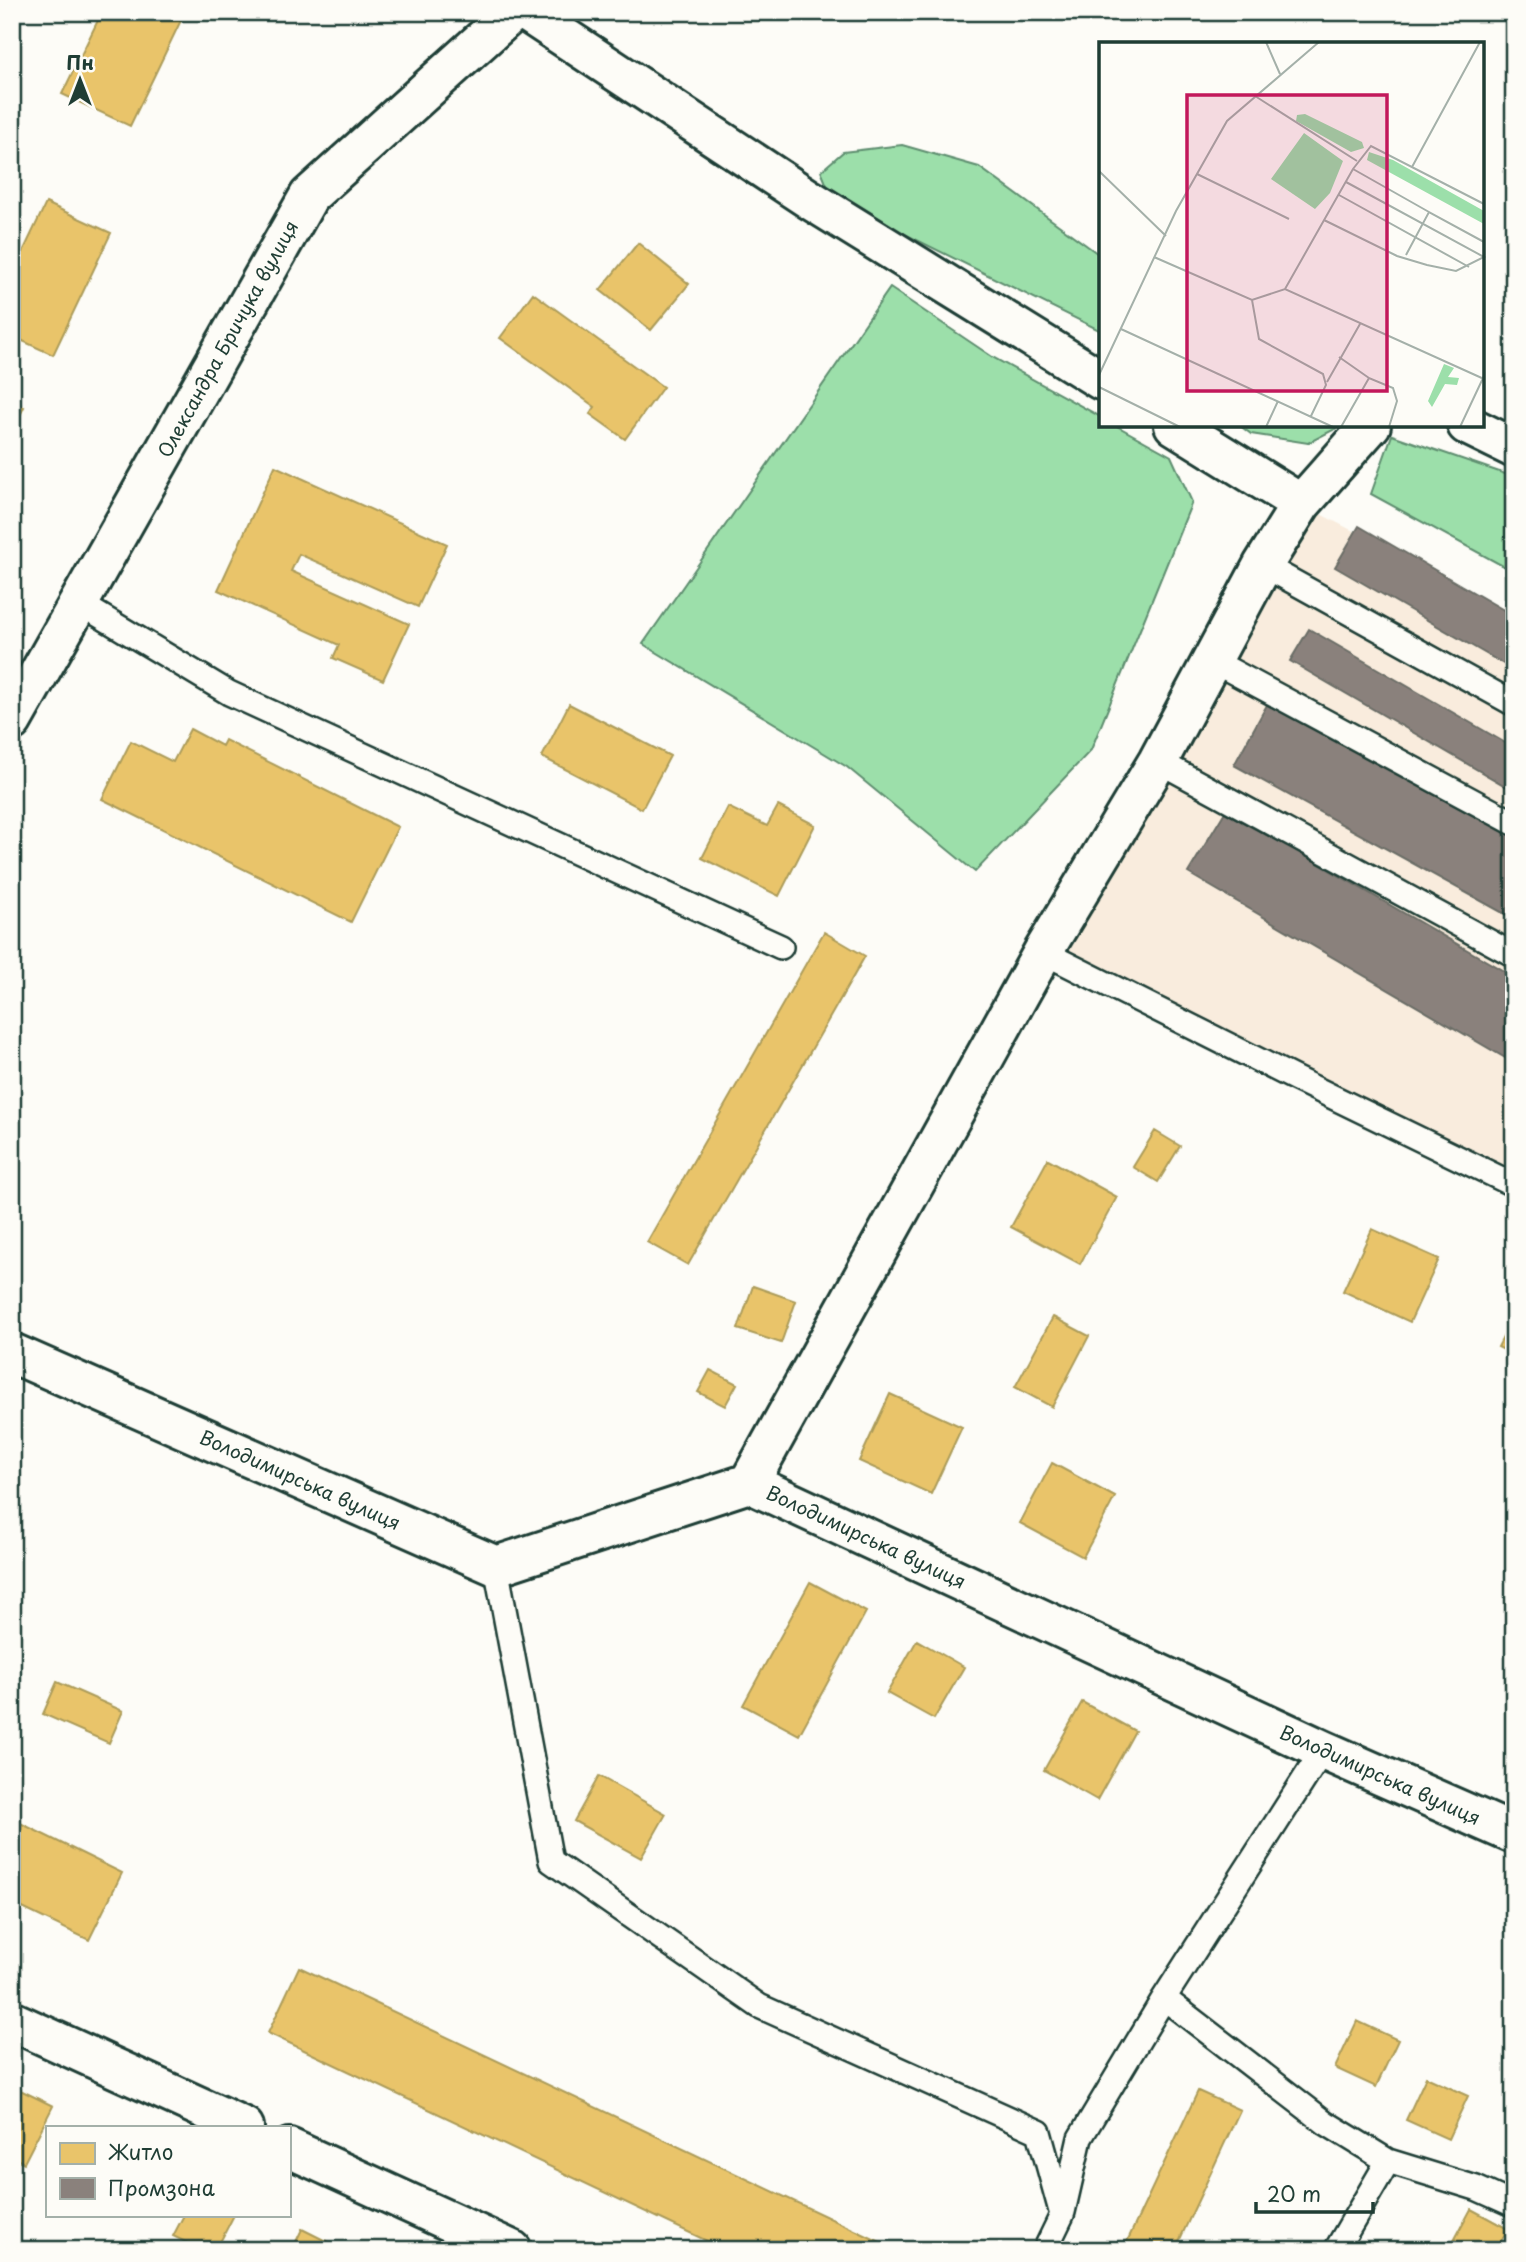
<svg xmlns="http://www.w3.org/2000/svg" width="1526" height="2262" font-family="'Playpen Sans',sans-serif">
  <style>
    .built { fill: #f9ecdd }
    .green { fill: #9cdfaa; stroke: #5e8e6f; stroke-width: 2 }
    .homes { fill: #e9c46a; stroke: #ac9c5a; stroke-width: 2 }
    .industry { fill: #8a817c; stroke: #6a6d66; stroke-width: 2 }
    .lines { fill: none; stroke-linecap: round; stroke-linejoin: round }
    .lane-casing { stroke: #1f3d34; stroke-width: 28 }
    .street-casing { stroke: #1f3d34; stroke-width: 44 }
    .lane { stroke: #fdfcf7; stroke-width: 23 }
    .street { stroke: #fdfcf7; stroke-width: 38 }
    .labels { text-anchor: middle; stroke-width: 7; stroke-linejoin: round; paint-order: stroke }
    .street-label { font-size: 19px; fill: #1f3d34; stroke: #fdfcf7 }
    .inset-road { fill: none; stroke: #a4b0a9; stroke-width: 2 }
    .view { fill: #c2185b; fill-opacity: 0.15; stroke: #c2185b; stroke-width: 3.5 }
    .inset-edge { fill: none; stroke: #1f3d34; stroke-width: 3.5 }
  </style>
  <rect width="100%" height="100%" fill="#fdfcf7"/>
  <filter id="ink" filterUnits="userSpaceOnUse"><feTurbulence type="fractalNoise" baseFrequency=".0143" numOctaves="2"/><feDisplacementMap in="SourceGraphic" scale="14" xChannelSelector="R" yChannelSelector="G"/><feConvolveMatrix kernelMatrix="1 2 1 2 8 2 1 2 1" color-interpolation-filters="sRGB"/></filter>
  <g filter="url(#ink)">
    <path class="built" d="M1301,504l213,110v577l-471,-239z"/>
    <path class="green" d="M902,145l77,22 122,89v75l-269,-133 -11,-27 22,-19z
      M890,288l104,70 107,59v8h14l56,31 21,46 -101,248 -116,122 -128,-105 -204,-123z
      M1239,425h99l-3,4 -27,14 -57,-9z
      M1392,435l122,42v95l-143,-78z"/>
    <path class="homes" d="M102,12h83l-55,114 -68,-32z
      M46,203l65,30 -58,122 -41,-19v-61z
      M638,243l51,41 -38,46 -51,-40z
      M533,293l130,94 -38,52 -35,-25 5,-7 -95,-69z
      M12,402l12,5 -12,25z
      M275,466l172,78 -29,63 -119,-53 -8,17 118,53 -26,56 -50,-22 6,-13 -121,-55z
      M569,704l101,52 -28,53 -100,-52z
      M190,729l32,17 3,-6 173,87 -47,95 -249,-123 29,-58 42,21z
      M778,806l37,19 -36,71 -77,-38 26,-51 39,19z
      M824,932l41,24 -177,309 -41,-23z
      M1155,1131l25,15 -22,36 -25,-15z
      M1048,1159l69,38 -37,67 -69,-37z
      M1372,1229l67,30 -29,63 -67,-31z
      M753,1286l43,15 -15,42 -43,-14z
      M1514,1316v39l-16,-8z
      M1053,1317l36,19 -37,71 -37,-20z
      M710,1370l27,14 -12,22 -27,-14z
      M890,1394l72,33 -31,67 -72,-33z
      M1052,1463l63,34 -32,60 -63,-34z
      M810,1582l56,30 -67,123 -56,-30z
      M917,1640l47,27 -30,52 -47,-26z
      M57,1682l66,29 -14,32 -66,-29z
      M1082,1702l53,29 -38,69 -53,-30z
      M599,1776l67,38 -25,44 -67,-37z
      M12,1819l110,54 -33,67 -77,-37z
      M299,1967l598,283h-171l-458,-217z
      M1357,2021l41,19 -22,47 -41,-19z
      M1426,2077l42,19 -20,43 -42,-19z
      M12,2086l41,20 -29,57 -12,-6z
      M1198,2091l42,19 -65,140h-52z
      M1471,2209l37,20 -12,21h-47z
      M184,2215h50l-18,35h-14l-29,-14z
      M302,2229l28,14 -3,7h-35z"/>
    <path class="industry" d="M1359,526l155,90v54l-179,-103z
      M1309,629l205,119v43l-224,-130z
      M1268,703l246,135v81l-280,-154z
      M1226,810l288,167v86l-326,-190z"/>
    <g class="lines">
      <g class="lane-casing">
        <path id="lane" d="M1263,565l251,139
          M79,603l150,90 552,254
          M1213,661l301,162
          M1158,761l356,194
          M1043,952l253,127 218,106
          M496,1566l55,295 208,145 280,126 23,83 -17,35
          M1164,1998l162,125 62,38
          M1063,2212l17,-74 84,-140 159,-248
          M1336,2250l52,-89 88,27 38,17"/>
      </g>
      <g class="street-casing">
        <path id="street" d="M526,12l283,187 292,181
          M1174,425l127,79
          M1467,425l47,23
          M12,721l297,-525 204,-184
          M12,1353l484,213 253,-83 574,267 191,84
          M749,1483l294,-531 115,-191 105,-196 38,-61 70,-79
          M12,2021l232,106
          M289,2148l223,102"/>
      </g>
      <use href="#lane" class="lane"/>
      <use href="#street" class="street"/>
    </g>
  </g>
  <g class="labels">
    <g class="street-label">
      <text transform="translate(228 339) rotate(-61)" y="7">Олександра Бричука вулиця</text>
      <text transform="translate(300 1480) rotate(24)" y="7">Володимирська вулиця</text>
      <text transform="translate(866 1537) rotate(25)" y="7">Володимирська вулиця</text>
      <text transform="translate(1380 1775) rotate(24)" y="7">Володимирська вулиця</text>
    </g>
  </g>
  <g transform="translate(1099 42)">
    <rect width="385" height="385" fill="#fdfcf7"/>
    <path d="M206,72l57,28 2,6 -13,4 -55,-31 1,-6zM205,91l39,28 -13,32 -15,16 -44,-30zM270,110l24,8 91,51v13l-117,-64zM345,322l10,4 -6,9 11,1 -2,7 -12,-1 -13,23 -4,-6z" fill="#9cdfaa"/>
    <path class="inset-road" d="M167,0l14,32M156,54l102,65M313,125l68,-125M254,127l76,43M0,129l67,65M98,132l92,45M240,153l130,72M225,178l73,36 30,9 29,6 28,-14 -138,-75M307,213l23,-43 55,30M55,215l98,43 33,-11 199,90M186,247l68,-120 18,-23 113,58M153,258l7,39 64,35 3,11 -15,31M22,287l212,98M240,315l30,21M0,333l77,-164 51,-90 92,-79M228,340l33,-58M0,345l81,40M167,385l12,-26M242,385l28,-49 24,10 4,13 -8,26M361,385l24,-51"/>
    <path class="view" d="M88,53h200v296h-200z"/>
    <rect width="385" height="385" class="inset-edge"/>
  </g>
  <rect width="1526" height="2262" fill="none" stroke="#fdfcf7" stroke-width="42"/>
  <rect x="21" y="21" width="1484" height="2220" fill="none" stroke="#1f3d34" stroke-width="2.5" filter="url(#ink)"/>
  <rect x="46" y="2126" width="245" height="91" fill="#fdfcf7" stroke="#a4b0a9" stroke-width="2"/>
  <rect x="60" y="2143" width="35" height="21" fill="#e9c46a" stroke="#a4b0a9" stroke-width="2"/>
  <text x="108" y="2160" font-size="21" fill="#1f3d34">Житло</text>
  <rect x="60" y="2178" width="35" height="21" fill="#8a817c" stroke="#a4b0a9" stroke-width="2"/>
  <text x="108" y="2196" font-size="21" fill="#1f3d34">Промзона</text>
  <g transform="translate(80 80)" stroke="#fdfcf7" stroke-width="5" paint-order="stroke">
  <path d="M0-5L12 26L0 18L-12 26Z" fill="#1f3d34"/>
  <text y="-10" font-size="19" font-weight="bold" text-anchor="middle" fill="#1f3d34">Пн</text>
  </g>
  <path d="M1256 2202v10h117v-10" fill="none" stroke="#1f3d34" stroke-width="3.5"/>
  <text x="1267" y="2202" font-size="21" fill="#1f3d34" stroke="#fdfcf7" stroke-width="5" paint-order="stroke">20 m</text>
</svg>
